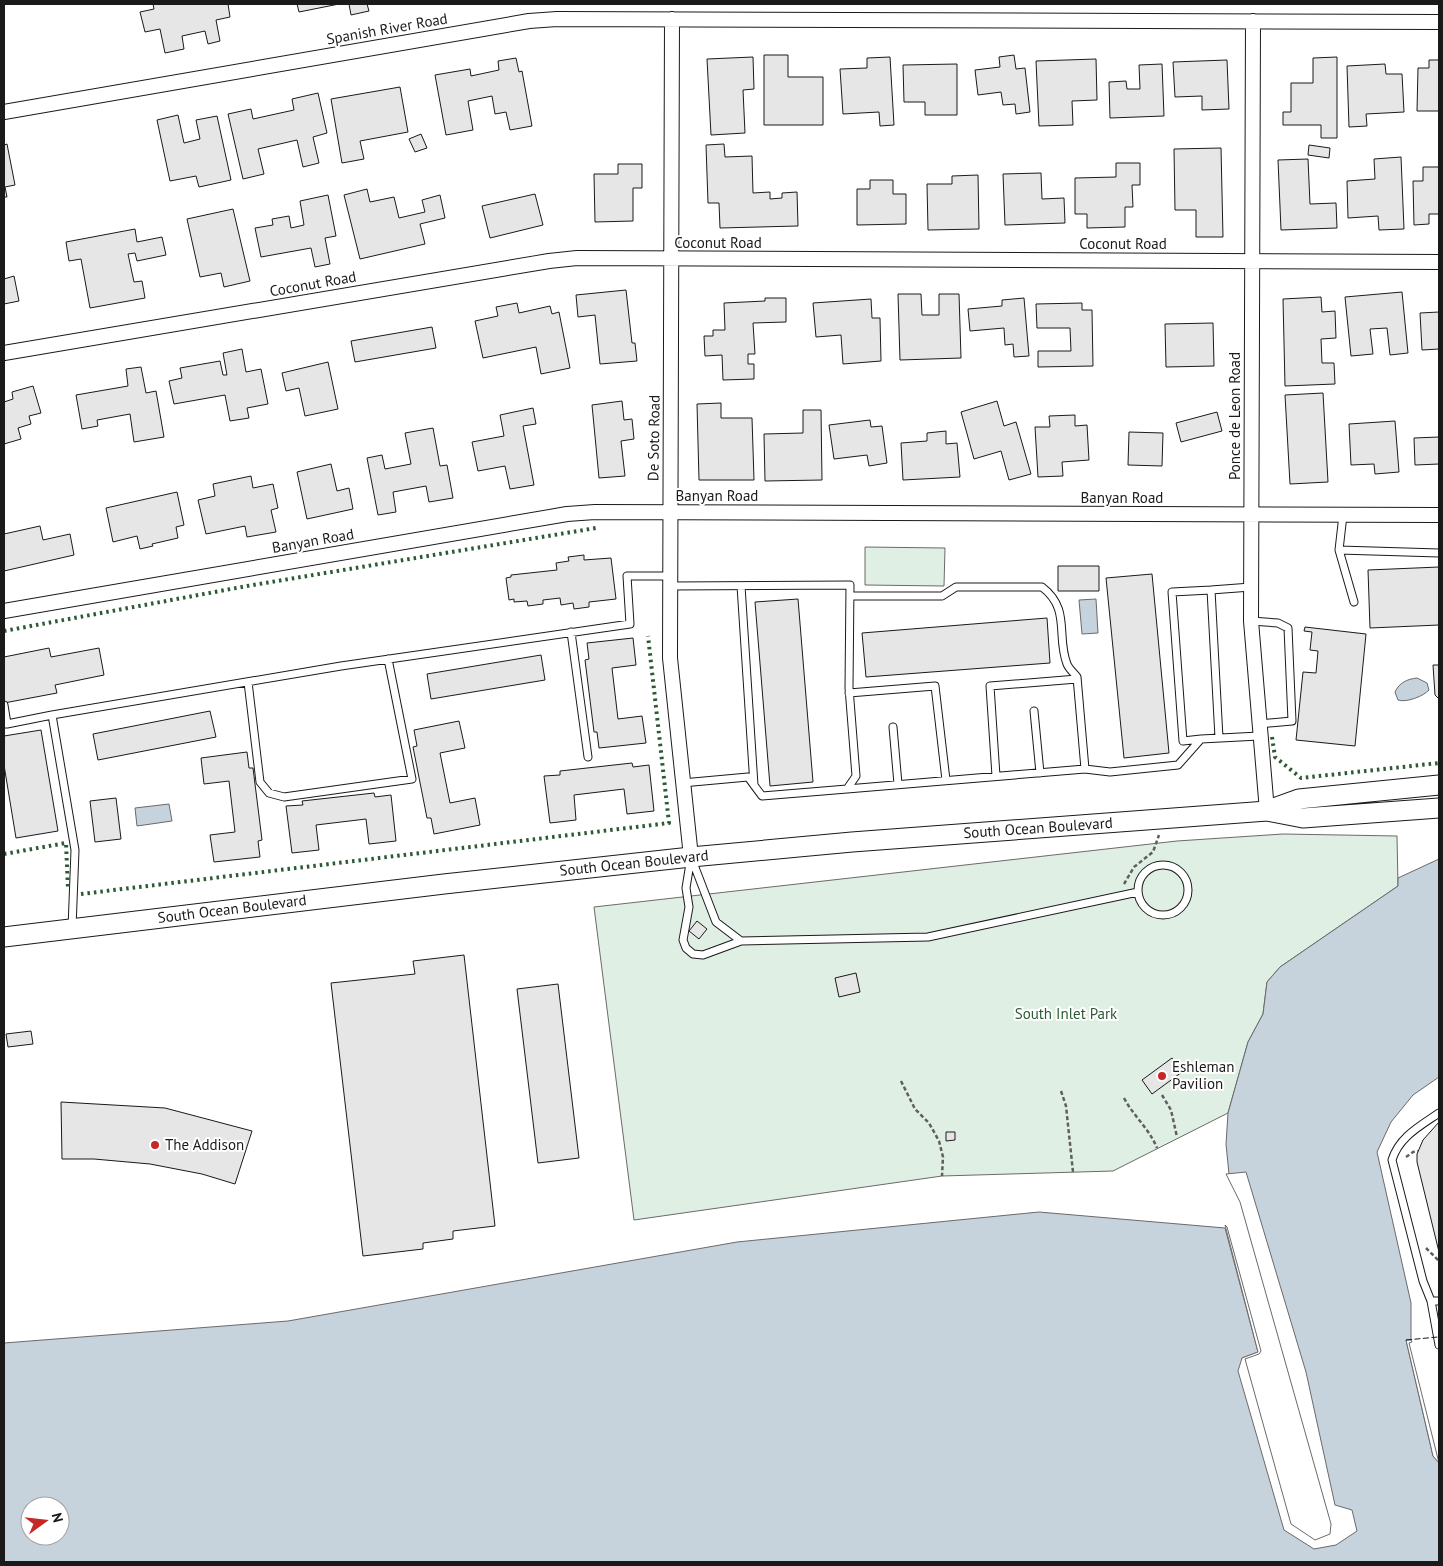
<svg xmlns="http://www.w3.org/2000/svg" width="1443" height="1566" font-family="'PT Sans',sans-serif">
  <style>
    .green { fill: #e0efe3; stroke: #6a6a6a }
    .water { fill: #c6d2dc; stroke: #6a6a6a; fill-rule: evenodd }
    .pier { fill: #fff; stroke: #6a6a6a }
    .building { fill: #e6e6e6; stroke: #1a1a1a }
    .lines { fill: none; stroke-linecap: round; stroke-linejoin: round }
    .lane-casing { stroke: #1a1a1a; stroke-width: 9 }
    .street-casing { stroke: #1a1a1a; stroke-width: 16 }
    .secondary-casing { stroke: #1a1a1a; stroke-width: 21 }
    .path { stroke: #5f5f5f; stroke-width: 2.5; stroke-dasharray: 4 2.5; stroke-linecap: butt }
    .lane { stroke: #fff; stroke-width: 7 }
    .street { stroke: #fff; stroke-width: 14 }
    .secondary { stroke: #fff; stroke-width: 19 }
    .hedge { stroke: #2b5a34; stroke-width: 4; stroke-dasharray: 2.5 4; stroke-linecap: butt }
    .fence { stroke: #1a1a1a; stroke-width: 1; stroke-dasharray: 6 2.5; stroke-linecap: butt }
    .poi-dot { fill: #c62828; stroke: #fff; stroke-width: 2 }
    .labels { text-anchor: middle; stroke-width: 4; stroke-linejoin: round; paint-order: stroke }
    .street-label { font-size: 15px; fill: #1a1a1a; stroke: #fff }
    .park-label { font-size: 15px; fill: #2b5a34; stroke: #fff }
    .poi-label { font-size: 15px; fill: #1a1a1a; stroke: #fff; text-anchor: start }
  </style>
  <rect width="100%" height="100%" fill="#fff"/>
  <path class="green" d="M865,547l80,1 -1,38 -79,-1z
    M1283,834l114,2 1,50 -118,81 -13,15 -4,32 -15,28 -20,71 -115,58 -171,5 -308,44 -40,-313 583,-66z"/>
  <path class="water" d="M1096,599l2,34 -16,1 -3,-34z
    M1417,678l10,5 2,7c-5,6 -23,13 -31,10l-3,-8c4,-9 12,-13 22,-14z
    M169,804l3,17 -35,5 -2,-18z
    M1439,859v218l-26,18 -22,27 -14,30 34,151v37h-5l27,116 6,7v99h-1435v-219l284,-22 449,-79 302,-30 186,16 33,124 -16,6 47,168 26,17 17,-7 2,-13 -92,-322 -13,-27 -3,-30 2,-31 20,-71 15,-28 4,-32 13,-15 118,-81v-8zM30,1506h30v30h-30z"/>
  <path class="pier" d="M1246,1172l60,200 29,133 17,5 5,21 -21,14 -22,4 -30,-19 -46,-159 4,-13 16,-6 -33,-127 2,2 34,124 -2,3 -14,5 46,165 24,16 15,-6 1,-10 -91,-322 -14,-28z
    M1406,1340h5l1,2 -3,1 30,120 -6,-7z"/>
  <path class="building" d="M153,4h75l2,13 -14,3 4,21 -12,3 -3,-13 -23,5 2,13 -19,4 -5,-24 -15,3 -5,-20 14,-3z
    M297,4h42l-40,8z
    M349,4h18l2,7 -18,4z
    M764,55h24v22h35v48h-59z
    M1014,55l2,14 9,-1 5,44 -14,2 -1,-10 -12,1 -2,-13 -23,3 -3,-25 25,-3 -1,-10z
    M753,57l1,32 -11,1 2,43 -34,2 -4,-76z
    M890,57l4,68 -14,1 -1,-14 -36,2 -3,-45 27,-1v-10z
    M1337,57v81h-16v-13h-38v-13h8v-29h22v-25z
    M516,58l3,14 3,-1 10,55 -22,4 -4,-18 -11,2 -3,-18 -24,5 5,29 -27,5 -11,-60 35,-6 1,7 28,-6 -1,-9z
    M1096,59l1,41 -25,1 1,24 -34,1 -3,-65z
    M1227,60l2,49 -27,1v-14l-27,1 -2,-35z
    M1429,60h10v51h-22l1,-43h11z
    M957,64v51h-32v-13h-21l-1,-37z
    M1162,64l2,52 -54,2 -1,-36 17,-1 1,8h13l-1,-24z
    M1385,64l1,10h16l2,38 -38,2 1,12 -18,1 -2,-61z
    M400,87l8,45 -48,9 4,18 -22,4 -11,-64z
    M318,93l9,40 -14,4 6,26 -16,4 -6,-27 -39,9 6,25 -21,5 -15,-65 23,-5 2,10 41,-9 -2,-11z
    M178,115l6,28 16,-4 -4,-19 21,-4 14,64 -32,7 -3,-11 -26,5 -13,-61z
    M421,134l6,14 -12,4 -6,-13z
    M7,144l8,41 -10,2 2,10h-3v-52z
    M724,144l1,13 27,-1 1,37 17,-1v7l12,-1v-5l15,-1 1,34 -78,2 -1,-25h-11l-2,-58z
    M1309,145l21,3 -1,10 -21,-3z
    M1221,148l2,89h-27v-27h-21l-1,-61z
    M1401,157l3,72 -25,1 -1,-14 -30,2 -1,-37 28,-2 -1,-20z
    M1308,159l2,45 26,-1 1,25 -56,2 -3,-70z
    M1116,163h24v22h-8l1,22h-8v20l-38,1v-14h-12v-36l41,-1z
    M618,164h24v24h-9v33l-38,1 -1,-48h24z
    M1423,167h16v47h-10v10l-15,1 -1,-44h10z
    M1041,173l1,26 22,-1 1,25 -60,2 -2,-51z
    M978,175l1,54 -51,1 -1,-46h25v-8z
    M870,180h23v14h13v30l-49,1v-36h13z
    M367,189l3,13 24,-5 5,21 26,-6 -3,-12 18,-5 5,23 -25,6 5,20 -65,15 -16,-64z
    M535,194l8,31 -53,13 -8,-32z
    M328,195l8,41 -11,2 5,26 -15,3 -4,-19 -50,9 -6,-29 18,-3 -1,-6 17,-3 2,12 13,-3 -4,-24z
    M233,209l17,72 -26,6 -3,-14 -21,4 -13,-58z
    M135,229l2,13 25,-5 4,18 -29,6 -2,-8 -7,1 6,28 8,-1 3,17 -55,10 -9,-49 -12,2 -3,-19z
    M14,276l5,25 -15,3v-25z
    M626,290l6,53h3l2,18 -37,3 -5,-49 -17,2 -2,-22z
    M1402,292l6,61 -18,2 -3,-27 -17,1 3,25 -22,2 -6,-59z
    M898,294h23l1,21h17v-21h20l2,64 -61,2z
    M1321,297l1,15 13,-1 1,27 -15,1 1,24h12l1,21 -50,2 -2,-87z
    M765,298h21v24l-33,1 2,31h-7v10h6v15l-31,1 -1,-25 -17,1 -1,-20h9v-6h12l-1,-27 41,-2z
    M1024,298l5,58 -15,1 -1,-13 -8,1 -1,-17 -34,3 -2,-22 34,-3v-6z
    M871,299l1,19h8l1,43 -38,3 -2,-29 -25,2 -3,-34z
    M517,303l2,10 31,-7 2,8 7,-2 11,56 -29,6 -5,-27 -53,11 -8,-37 23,-5 -2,-9z
    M1082,303v7h10l1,56 -55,1v-16h33l-1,-23h-33l-1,-24z
    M1439,312v37l-17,1 -2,-37z
    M1213,323l1,43 -48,1 -1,-43z
    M432,327l4,21 -81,14 -4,-21z
    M242,349l4,23 15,-3 7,35 -21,4 2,10 -19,3 -5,-26 -51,9 -5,-23 13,-3 -2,-10 40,-7 3,14h4l-4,-22z
    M328,362l10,47 -33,7 -6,-28 -13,3 -4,-18z
    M141,367l5,26 10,-2 8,46 -30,5 -4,-28 -33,6 1,6 -16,3 -6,-34 52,-9 -2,-17z
    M33,386l8,27 -12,3 2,8 -13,4 3,11 -17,5v-42l9,-3 -1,-7z
    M1323,393l5,89 -38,2 -5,-89z
    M622,401l2,19 8,-1 2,20 -13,2 4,35 -26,2 -7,-73z
    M997,401l7,25 12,-4 15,52 -22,6 -8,-29 -27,8 -13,-47z
    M721,403v15h31l2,62h-55l-2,-76z
    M533,408l3,16 -13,2 11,59 -24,4 -5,-23 -27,5 -6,-29 32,-6 -4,-21z
    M803,410h18l1,70 -57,1 -1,-47 39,-1z
    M1217,412l5,19 -41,11 -5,-19z
    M1075,415v11l12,-1 2,35 -27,2 1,14 -25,1 -3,-50h15l-1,-11z
    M870,420l1,7 11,-1 5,37 -18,3 -2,-11 -33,4 -5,-34z
    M1395,421l4,51 -24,2 -1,-10 -23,1 -2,-41z
    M433,428l7,38 7,-1 6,33 -24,4 -3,-16 -33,6 3,20 -18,3 -11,-57 15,-3 3,14 26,-5 -6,-31z
    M946,431v13l11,-1 3,34 -57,3 -2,-37 26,-2v-8z
    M1129,432l34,1 -1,33 -34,-1z
    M1439,437v27l-24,1 -1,-27z
    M331,464l6,27 12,-3 4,21 -46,10 -10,-47z
    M251,476l2,12 20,-4 5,24 -7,2 5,22 -29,5 -2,-11 -39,8 -8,-34 17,-4 -2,-12z
    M177,492l7,33 -8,2 2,11 -26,6 1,2 -13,3 -3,-13 -24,6 -7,-34z
    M40,526l3,14 27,-6 4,21 -70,16v-37z
    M584,555v5l27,-2 5,41 -27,3v5l-15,2 -1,-6 -12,2 -1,-7 -17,2v4l-15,2 -1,-5 -13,1v-3l-5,1 -3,-22 5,-1v-2l46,-5 -1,-7 13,-2 -1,-4z
    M1058,566h41v25h-41z
    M1439,567v58l-69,3 -2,-58z
    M1152,574l17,179 -45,5 -18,-180z
    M798,599l15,183 -43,4 -15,-184z
    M1047,618l3,45 -184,14 -4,-44z
    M1305,627l61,7 -11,112 -59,-6 7,-68 13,1 2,-22 -8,-1 2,-18 -8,-1z
    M633,638l3,27 -24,3 6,51 24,-3 4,27 -47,5 -2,-16h-3l-9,-72 4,-1 -2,-16z
    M49,648l2,9 48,-9 5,27 -49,10 2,8 -53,10v-46z
    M541,655l4,25 -114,19 -4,-25z
    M1433,665h6v34l-4,-4z
    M210,711l6,26 -118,23 -5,-26z
    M459,721l6,27 -25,5 10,50 25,-5 5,27 -46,9 -3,-16h-4l-14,-71 4,-1 -3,-16z
    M41,730l17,101 -42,7 -12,-73v-29z
    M247,752l2,16h4l9,72 -4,1 2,16 -46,5 -4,-27 25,-3 -6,-51 -25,3 -3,-26z
    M632,763l1,4 16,-2 5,46 -27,3 -3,-25 -50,6 2,25 -26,3 -6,-47 16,-1v-4z
    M374,793l1,4 16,-2 5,46 -27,3 -3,-25 -50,6 3,25 -27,3 -6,-47 17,-1 -1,-4z
    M116,798l5,41 -26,3 -5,-41z
    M697,921l10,8 -8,10 -10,-8z
    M464,955l31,271 -42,5v8l-30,4v6l-60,7 -32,-273 84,-9 -2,-13z
    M856,973l4,19 -21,5 -4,-19z
    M558,984l21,174 -41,5 -21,-174z
    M31,1031l2,13 -25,3 -2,-13z
    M1172,1058l10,14 -30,22 -10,-14z
    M61,1102l104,6 87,23 -17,53 -33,-10 -52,-10 -56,-5h-32z
    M1439,1122v130l-22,-90v-8l6,-14z
    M946,1132h9v8l-9,1z"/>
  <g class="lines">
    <g class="lane-casing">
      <path id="lane" d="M1343,515l-4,35 15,52
        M1339,550l100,3
        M670,586l180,-1 -1,103 7,88 -9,13 -85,7 -14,-19 -66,6
        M741,586l13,199
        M1211,590l40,-3
        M1251,621l27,2 10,5 4,93 -33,3
        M571,632l17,125
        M248,682l12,100 9,11 15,4 128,-18 -24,-120
        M849,693l86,-7 11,94
        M4,705l3,19h-3
        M1034,711l6,62
        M52,715l289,-49 289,-42 -3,-48h42
        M7,724l45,-9 23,135 -3,78
        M893,727l5,57
        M1201,739l-18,2 -11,-149 39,-2 8,148
        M1085,769l25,3 68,-7 23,-26 58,-3
        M996,776l-6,-90 87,-7
        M847,789l238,-20 -8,-92c-3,-4 -8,-8 -10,-13 -11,-28 4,-55 -25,-77h-86l-14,9h-92
        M691,857l25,65 25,19 -38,14 -10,-1 -7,-6 -3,-8 6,-33 -3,-19z
        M1138 890a25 25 0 1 1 50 0a25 25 0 1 1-50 0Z
        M741,941l187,-4 210,-45
        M1439,1113c-19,13 -40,24 -47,47l31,121 8,20 8,44
        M1431,1301h8"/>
    </g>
    <g class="street-casing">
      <path id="street" d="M672,19l-2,639 21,199
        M1253,21l-2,600 16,190
        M4,112l525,-91 28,-2 882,3
        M4,353l545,-92 28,-3 862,4
        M4,611l563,-97 28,-2 844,3"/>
    </g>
    <g class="secondary-casing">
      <path id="secondary" d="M1268,810l31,-11 140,-14
        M4,937l440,-53 247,-27 161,-15 415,-31 36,7 136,-10"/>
    </g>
    <path class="path" d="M1124,884l10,-17 19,-15 6,-17
      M901,1081l14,28 14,14 10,18 4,16 -1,19
      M1061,1091l5,15 7,66
      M1162,1095l9,15 6,27
      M1124,1098c10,19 25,30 33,50
      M1406,1157l7,-5 5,-1
      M1426,1248l13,13"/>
    <use href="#lane" class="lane"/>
    <use href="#street" class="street"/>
    <use href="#secondary" class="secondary"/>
    <path class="hedge" d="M4,631l243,-45 349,-58
      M1272,737l3,20 26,21 138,-15
      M4,854l62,-11 2,46
      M81,894l588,-71 -21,-187"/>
    <path class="fence" d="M1406,1340l32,-3"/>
  </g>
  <g class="poi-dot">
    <circle cx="1162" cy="1076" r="5"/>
    <circle cx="155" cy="1145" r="5"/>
  </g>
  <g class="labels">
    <g class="street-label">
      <text transform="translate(387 29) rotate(-10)" y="5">Spanish River Road</text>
      <text x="718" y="248">Coconut Road</text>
      <text x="1123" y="249">Coconut Road</text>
      <text transform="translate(313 284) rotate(-10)" y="5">Coconut Road</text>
      <text transform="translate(1235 416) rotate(-90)" y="5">Ponce de Leon Road</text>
      <text transform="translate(654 438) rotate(-89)" y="5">De Soto Road</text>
      <text x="717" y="501">Banyan Road</text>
      <text x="1122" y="503">Banyan Road</text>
      <text transform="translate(313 541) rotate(-10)" y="5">Banyan Road</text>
      <text transform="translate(1038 828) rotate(-4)" y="5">South Ocean Boulevard</text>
      <text transform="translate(634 863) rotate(-6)" y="5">South Ocean Boulevard</text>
      <text transform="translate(232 909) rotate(-7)" y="5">South Ocean Boulevard</text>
    </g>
    <g class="park-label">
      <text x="1066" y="1019">South Inlet Park</text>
    </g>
    <g class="poi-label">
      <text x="1172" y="1072">Eshleman<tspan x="1172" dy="17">Pavilion</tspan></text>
      <text x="165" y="1150">The Addison</text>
    </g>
  </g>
  <rect width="1443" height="1566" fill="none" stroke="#1a1a1a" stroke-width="10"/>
  <g transform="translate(45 1521) rotate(75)"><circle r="24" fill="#ffffff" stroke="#a3a3a3"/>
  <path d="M0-4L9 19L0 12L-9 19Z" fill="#c62828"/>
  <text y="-8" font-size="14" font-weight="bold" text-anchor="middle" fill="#1a1a1a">N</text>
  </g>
</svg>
